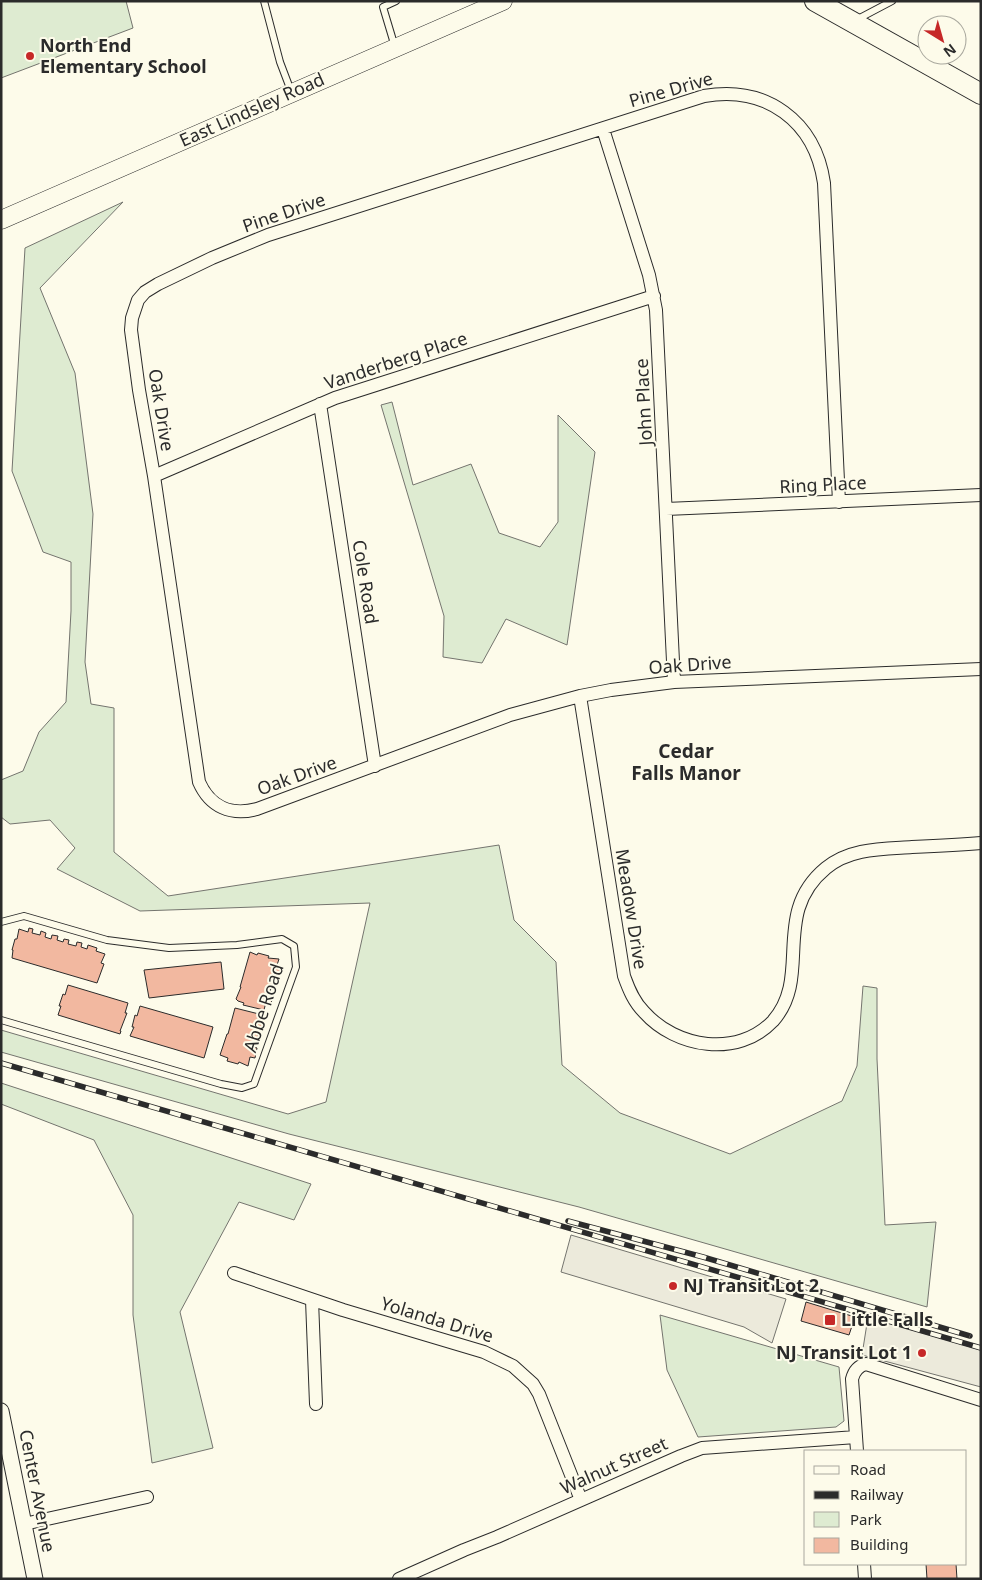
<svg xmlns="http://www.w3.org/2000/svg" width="982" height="1580" font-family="'Noto Sans',sans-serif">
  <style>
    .green { fill: #deebd1; stroke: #74746e }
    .parking { fill: #eceadb; stroke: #74746e }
    .building { fill: #f2b8a0; stroke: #2b2b2b }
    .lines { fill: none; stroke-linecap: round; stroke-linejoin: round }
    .service-casing { stroke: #2b2b2b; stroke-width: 8 }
    .minor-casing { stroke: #2b2b2b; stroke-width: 14 }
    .tertiary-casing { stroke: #2b2b2b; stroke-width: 17 }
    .secondary-casing { stroke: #2b2b2b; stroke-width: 19 }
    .primary-casing { stroke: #2b2b2b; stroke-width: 22 }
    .service { stroke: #fdfbea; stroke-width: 6 }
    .minor { stroke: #fdfbea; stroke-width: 12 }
    .tertiary { stroke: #fdfbea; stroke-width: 15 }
    .secondary { stroke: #fdfbea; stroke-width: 18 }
    .primary { stroke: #fdfbea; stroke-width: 20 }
    .rail-casing { stroke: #2b2b2b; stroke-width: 5.5 }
    .rail { stroke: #fdfbea; stroke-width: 4; stroke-dasharray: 11; stroke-linecap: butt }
    .poi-dot { fill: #c62828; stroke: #fdfbea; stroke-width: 2 }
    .labels { text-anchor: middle; stroke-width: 4; stroke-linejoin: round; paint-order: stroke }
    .poi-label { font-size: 18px; font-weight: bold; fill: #2b2b2b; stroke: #fdfbea; text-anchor: start }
    .street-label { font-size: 18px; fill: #2b2b2b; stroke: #fdfbea }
    .neighbourhood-label { font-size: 19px; font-weight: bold; fill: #2b2b2b; stroke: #fdfbea }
  </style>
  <rect width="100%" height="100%" fill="#fdfbea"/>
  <path class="green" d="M1,1h125l7,27 -132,50z
    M123,202l-83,86 35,85 18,141 -8,148 6,42 23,4v144l54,44 331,-51 15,75 42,42 6,103 58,48 110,41 112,-53 15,-35 6,-80 14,2v71l8,166 51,-3 -9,85 -348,-100 -290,-73 -288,-82v-22l287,84 38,-12 44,-199 -230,8 -83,-42 18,-21 -25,-28 -40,4 -9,-7v-37l22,-9 16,-39 27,-30 5,-91v-49l-28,-10 -31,-81 13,-223z
    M392,402l21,83 58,-21 28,69 41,14 18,-25v-107l37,37 -28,193 -61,-26 -24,44 -39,-6 1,-41 -63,-211z
    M1,1083l310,101 -17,36 -55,-18 -59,110 33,136 -61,15 -19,-148v-100l-39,-75 -93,-36z
    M660,1315l179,52 5,54 -8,6 -138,10 -31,-67z"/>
  <path class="parking" d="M571,1235l215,64 -14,44 -28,-16 -183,-55z
    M868,1317l113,33v37l-119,-32z"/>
  <path class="building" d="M29,928l4,1 -1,4 8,2 1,-4 5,2 -1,4 6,2 1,-4 6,1 -1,4 6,2 1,-3 5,1 -1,4 8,2 1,-4 5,1 -1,4 6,2 1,-4 9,3 -1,3 9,3 -4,9 3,1 -7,19 -85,-25 1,-8h-1l3,-11h2l2,-10 9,3z
    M250,952l7,3 1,-2 11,3 -1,2 11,1 -3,9 4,1 -2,6 -3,-1 -2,6 4,1 -1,6 -4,-1 -2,5 4,2 -3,10 -5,-1 -2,8 -21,-5 1,-2 -6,-2 -2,-2 5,-12h-1z
    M221,962l3,27 -75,9 -5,-28z
    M68,985l60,18 -3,10h2l-7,18h1l-1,3 -62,-19 3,-9h-2l4,-12 2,1z
    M140,1006l73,21 -9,31 -74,-22 4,-9h-2l3,-12 2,1z
    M235,1008l28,7 -3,9 4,1 -2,5 -3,-1 -2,6 4,1 -2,6 -4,-1 -1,6 3,1 -2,10 -5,-1 -2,9 -9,-4 -1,2 -11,-3 1,-3 -8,-3 7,-21h1z
    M806,1302l49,15 -6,18 -48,-14z
    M926,1564h30l1,15h-30z"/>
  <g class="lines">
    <g class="service-casing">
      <path id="service" d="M264,1l16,61 11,29
        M856,20l36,-19
        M395,47l-12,-40 13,-6
        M1,922l23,-6 83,24 62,8 68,-3 45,-6 12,7 2,21 -42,117 -12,4 -21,-4 -220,-64"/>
    </g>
    <g class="minor-casing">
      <path id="minor" d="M603,129l46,146 7,35 18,372
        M320,404l55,362
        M154,476l181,-78 319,-102
        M839,502l-15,-319c-9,-62 -58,-98 -120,-87l-436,139 -56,23 -54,26 -13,8 -7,8 -6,18 -1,12 8,60 15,86 45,306c11,25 32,34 58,27l253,-94 70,-19 31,-6 63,-8 307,-13
        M666,509l315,-14
        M580,696l44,280c5,14 10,26 20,36 32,36 94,46 129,9 40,-45 -3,-107 53,-153 24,-20 56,-19 86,-21 23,-1 46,-2 69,-4
        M234,1273l109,37 141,42 29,14 20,18 6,10 42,106
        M312,1300l4,104
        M857,1451l-5,-72c2,-8 6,-13 14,-15l115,36
        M24,1524l123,-27
        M864,1564l1,15
        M399,1579l65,-29 33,-13 184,-81 21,-8 154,-11"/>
    </g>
    <g class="tertiary-casing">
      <path id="tertiary" d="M1,1411l34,168"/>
    </g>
    <g class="secondary-casing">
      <path id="secondary" d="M1,220l502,-219"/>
    </g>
    <g class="primary-casing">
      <path id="primary" d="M815,1l166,93"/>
    </g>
    <use href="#service" class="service"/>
    <use href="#minor" class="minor"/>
    <use href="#tertiary" class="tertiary"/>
    <use href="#secondary" class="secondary"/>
    <use href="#primary" class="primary"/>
    <g class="rail-casing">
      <path id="rail" d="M1,1063l980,285
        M568,1221l135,36 267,79"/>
    </g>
    <use href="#rail" class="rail"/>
  </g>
  <g class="poi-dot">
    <circle cx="30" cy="56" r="5"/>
    <circle cx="673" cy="1286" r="5"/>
    <rect x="824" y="1314" width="12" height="12" rx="2.5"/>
    <circle cx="922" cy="1353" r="5"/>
  </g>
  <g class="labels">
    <g class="poi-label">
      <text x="40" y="52">North End<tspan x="40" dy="21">Elementary School</tspan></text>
      <text x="683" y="1292">NJ Transit Lot 2</text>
      <text x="841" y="1326">Little Falls</text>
      <text x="912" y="1359" text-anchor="end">NJ Transit Lot 1</text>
    </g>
    <g class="street-label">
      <text transform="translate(671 90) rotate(-16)" y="6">Pine Drive</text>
      <text transform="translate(252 110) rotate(-24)" y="6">East Lindsley Road</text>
      <text transform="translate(284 213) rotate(-19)" y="6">Pine Drive</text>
      <text transform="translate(396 361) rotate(-18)" y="6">Vanderberg Place</text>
      <text transform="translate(644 402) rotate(-93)" y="6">John Place</text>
      <text transform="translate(161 410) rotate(81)" y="6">Oak Drive</text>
      <text transform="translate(823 485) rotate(-3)" y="6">Ring Place</text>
      <text transform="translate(365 582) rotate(81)" y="6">Cole Road</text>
      <text transform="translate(690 665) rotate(-4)" y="6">Oak Drive</text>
      <text transform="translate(297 776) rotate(-20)" y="6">Oak Drive</text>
      <text transform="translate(631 909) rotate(81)" y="6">Meadow Drive</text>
      <text transform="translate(264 1008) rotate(-72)" y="6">Abbe Road</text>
      <text transform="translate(437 1320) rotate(17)" y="6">Yolanda Drive</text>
      <text transform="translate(614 1466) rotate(-24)" y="6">Walnut Street</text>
      <text transform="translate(37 1491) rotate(79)" y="6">Center Avenue</text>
    </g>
    <g class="neighbourhood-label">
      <text x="686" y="758">Cedar<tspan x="686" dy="22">Falls Manor</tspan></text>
    </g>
  </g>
  <rect width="982" height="1580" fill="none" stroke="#2b2b2b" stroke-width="5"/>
  <rect x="804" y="1450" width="162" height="115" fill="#fdfbea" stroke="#a9a89e"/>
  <rect x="814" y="1466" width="25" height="8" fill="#fdfbea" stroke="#a9a89e"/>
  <text x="850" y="1475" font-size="15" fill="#2b2b2b">Road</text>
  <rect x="814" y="1491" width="25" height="8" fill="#2b2b2b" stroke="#a9a89e"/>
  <text x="850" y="1500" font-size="15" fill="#2b2b2b">Railway</text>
  <rect x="814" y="1512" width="25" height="15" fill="#deebd1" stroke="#a9a89e"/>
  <text x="850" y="1525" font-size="15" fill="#2b2b2b">Park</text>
  <rect x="814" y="1538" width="25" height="15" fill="#f2b8a0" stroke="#a9a89e"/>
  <text x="850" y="1550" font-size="15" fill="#2b2b2b">Building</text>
  <g transform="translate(942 40) rotate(143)"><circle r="24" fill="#fdfbea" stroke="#a9a89e"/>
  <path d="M0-4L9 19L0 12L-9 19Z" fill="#c62828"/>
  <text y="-8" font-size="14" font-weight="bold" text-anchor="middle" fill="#2b2b2b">N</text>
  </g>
</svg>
